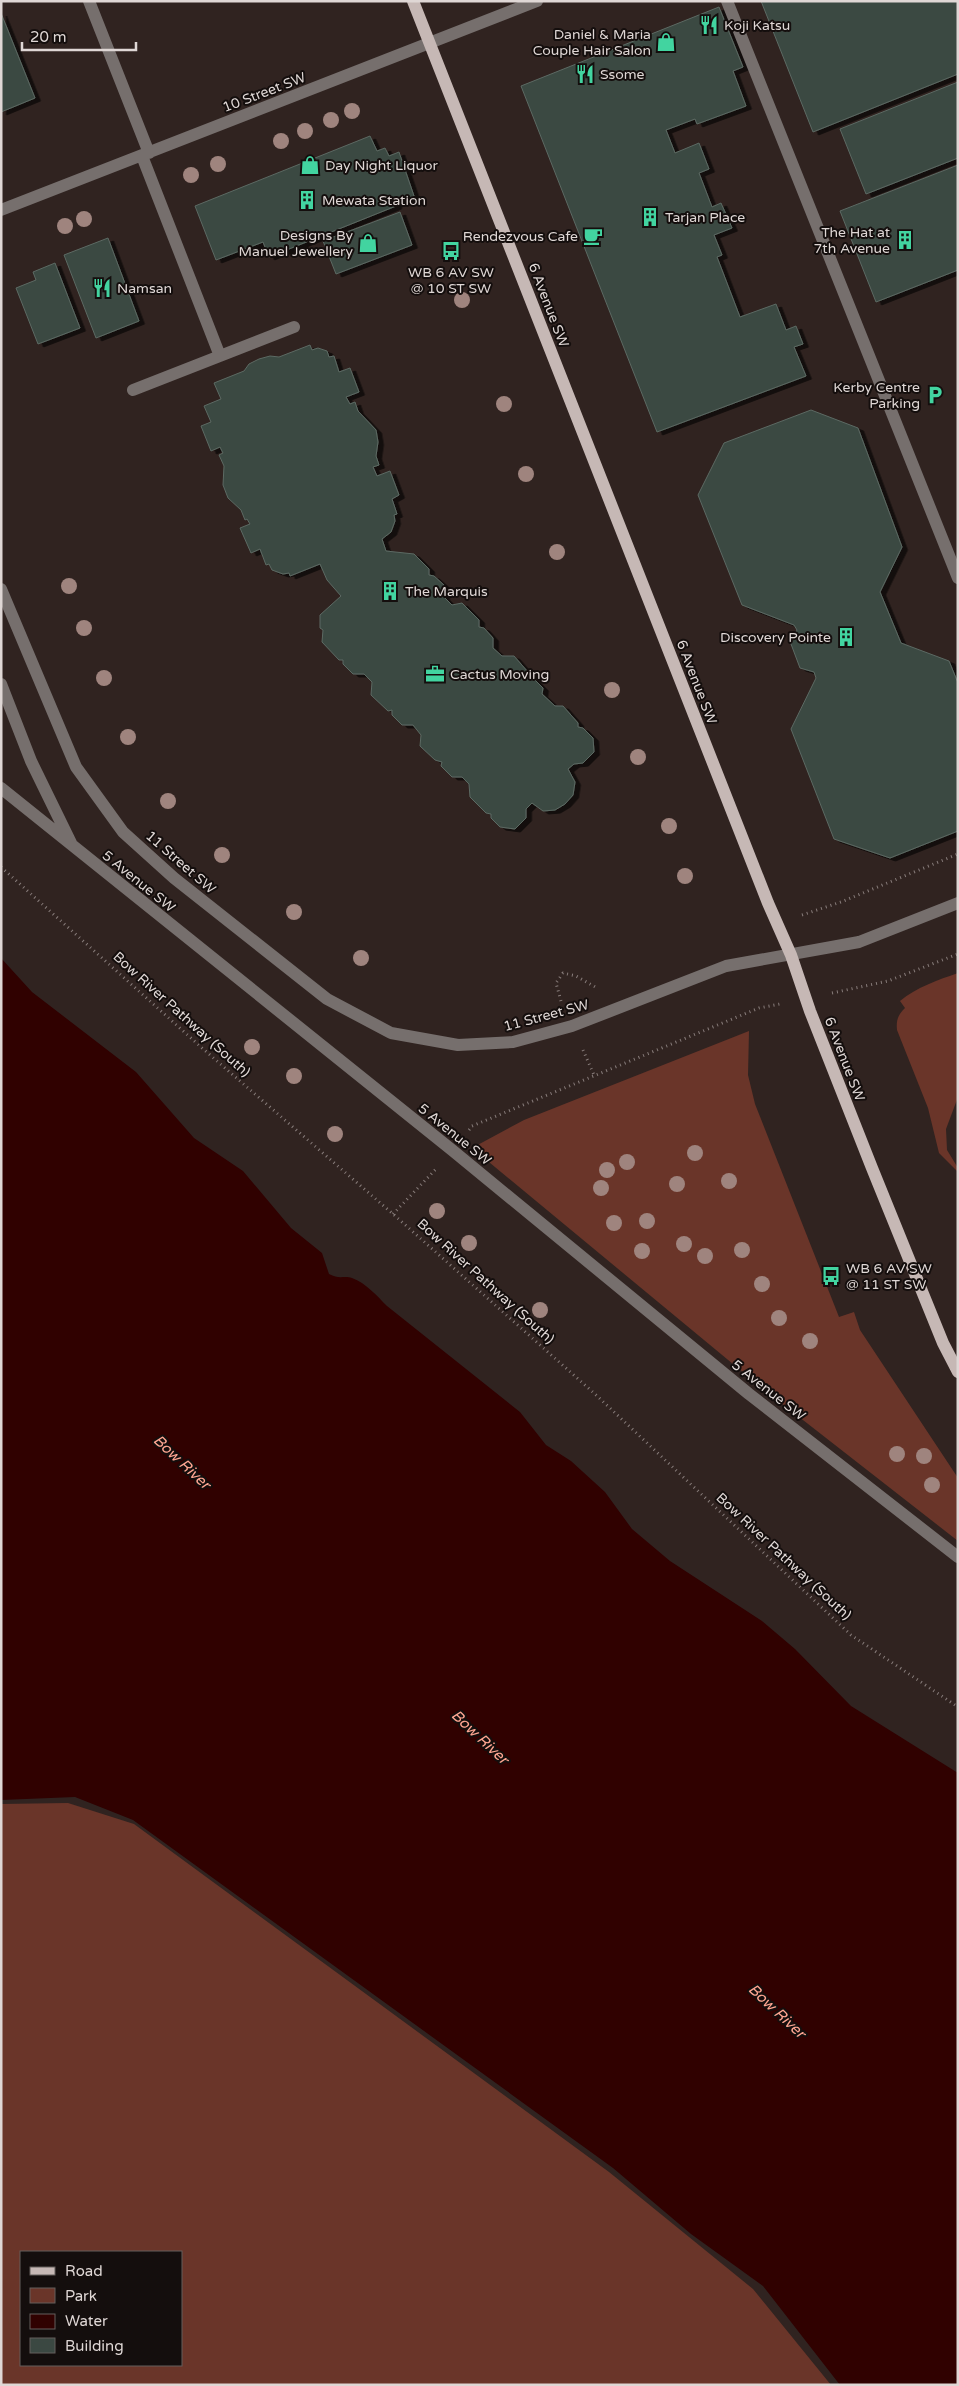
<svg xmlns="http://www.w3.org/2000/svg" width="959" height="2386" font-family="'Varela Round',sans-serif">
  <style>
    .green { fill: #6a3529; fill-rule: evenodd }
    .water { fill: #300100 }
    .building { fill: #3b4842; stroke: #5c6a63; filter: url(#shadow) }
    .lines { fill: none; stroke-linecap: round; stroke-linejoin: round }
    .path { stroke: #887d7b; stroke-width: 3; stroke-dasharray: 1 4; stroke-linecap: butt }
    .minor { stroke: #766f6d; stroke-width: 12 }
    .major { stroke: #c6b8b5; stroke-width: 12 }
    .tree { fill: #9f847e }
    .labels { text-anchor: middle; stroke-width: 4; stroke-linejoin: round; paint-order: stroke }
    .poi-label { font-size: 14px; fill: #dfd7d5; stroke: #140e0d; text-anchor: start }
    .street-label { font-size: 14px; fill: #dfd7d5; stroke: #140e0d }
    .water-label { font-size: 15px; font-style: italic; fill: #ffa692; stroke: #140e0d }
  </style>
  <defs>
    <filter id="shadow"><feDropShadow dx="5.5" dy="3" stdDeviation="0" flood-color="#0009"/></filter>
  </defs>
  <rect width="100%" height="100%" fill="#302320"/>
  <path class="green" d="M958,973v124l-12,32 1,21 11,18v4l-19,-19 -11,-45 -31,-78c-1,-10 1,-15 8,-22l-5,-7c17,-14 38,-21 58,-28z
    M749,1031l-1,44 7,29 84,213 15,-5 6,18 98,148v63l-196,-153 -290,-240 52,-28z
    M68,1803l66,21 475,348 144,117 78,96h-830v-581zM21,2252h160v113h-160z"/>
  <path class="water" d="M1,958l31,34 104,80 58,66 49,33 48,57 31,25 7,21c11,6 15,1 23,4 14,5 25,18 35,28l133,106 26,33 25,16 34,31 27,37 38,32 92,60 33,28 56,57 107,67v612h-118l-77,-99 -72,-52 -78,-66 -480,-348 -58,-23 -74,3z"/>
  <path class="building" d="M761,1h197v73l-145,58z
    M719,7l24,60 -10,4 13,35 -49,18 -2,-5 -29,11 9,23 24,-10 10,26 -10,4 13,34 9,-4 11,25 -18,7 8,20 -5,2 23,60 36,-13 10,26 10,-4 7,18 -9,3 12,29 -149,56 -136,-346z
    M1,13l34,85 -34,14z
    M958,82v76l-92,36 -26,-65z
    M370,136l7,15 8,-3 4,8 10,-4 15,44 -18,8v2l-127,51 -6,-15 -47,18 -21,-54z
    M958,165v105l-82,32 -36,-91z
    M400,212l12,33 -76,29 -13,-33z
    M108,238l31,83 -43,17 -32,-83z
    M55,263l25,65 -42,16 -22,-56 20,-8 -3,-8z
    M310,345l2,5 6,-2 9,3 2,6 5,-1 5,16 11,-4 9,24 -13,5 4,7 5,-2 3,9 18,19 2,12 -2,14 3,9 -6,2 4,9 13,-5 9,24 -7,4 5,15 -3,1 1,6 -4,11 -9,7 4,12 28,3 15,15v6l5,1 10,9v12l8,8 10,-2 17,17v7l5,1 9,10v10l9,8h12l14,16v5l5,1 10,10 -1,6 13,12h8l15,17v4l5,1 10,10 1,14 -11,11 -9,1 -6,5 7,13 -2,13 -8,9 -10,6 -12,1 -11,-8 -6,6v9l-11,11 -15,-2 -9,-9v-4l-5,-1 -16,-16 -1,-13 -7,-7h-10l-11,-11 1,-4 -7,-2 -15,-14 1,-11 -8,-10h-11l-10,-10v-5l-4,1 -17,-16 1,-13 -8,-8h-11l-10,-10v-4h-4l-17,-18 1,-12 -3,-2v-13l21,-19 -14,-16 -7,-16 -30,12 -1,-3 -6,1 -11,-4 -3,-6 -3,1 -6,-16 -9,4 -11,-25 10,-4 -3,-5 -2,1 -4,-10 -13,-12 -5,-13 1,-19 -5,-11 4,-2 -3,-6 -9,4 -10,-25 10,-4 -7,-16 17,-7 -7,-16 30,-12 5,-7 10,-5 11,-3 9,1z
    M811,410l47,18 44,119 -22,45 21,51 48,18 9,22v148l-68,27 -56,-19 -43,-110 25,-51 -2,-6 -14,-4 -9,-24 6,-14 -3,-5 -52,-20 -44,-110 26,-52z"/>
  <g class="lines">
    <path class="path" d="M1,867l201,181 191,166 202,180 256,241 107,72
      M802,915l39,-13 117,-48
      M832,993l56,-12 70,-27
      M561,1001l-5,-18 7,-10 13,3 21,12
      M583,1050l11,25
      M469,1130l3,-4 287,-118 21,-4
      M393,1214l43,-45"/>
    <path class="minor" d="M89,1l60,152
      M727,1l231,577
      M142,156l78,200
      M1,210l536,-209
      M133,390l161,-63
      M1,589l75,178 47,65 51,46 153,121 64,34 67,12 55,-3 59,-16 154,-60 133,-24 99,-39
      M1,684l30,77 40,82
      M1,788l451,362 297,244 209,163"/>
    <path class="major" d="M413,1l355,902 23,52 19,56 62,157 71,175 15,29"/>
  </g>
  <g class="tree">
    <circle cx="352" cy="111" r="8"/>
    <circle cx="331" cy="120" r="8"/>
    <circle cx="305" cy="131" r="8"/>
    <circle cx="281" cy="141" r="8"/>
    <circle cx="218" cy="164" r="8"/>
    <circle cx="191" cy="175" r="8"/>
    <circle cx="84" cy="219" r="8"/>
    <circle cx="65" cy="226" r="8"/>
    <circle cx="462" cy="300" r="8"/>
    <circle cx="504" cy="404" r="8"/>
    <circle cx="526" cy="474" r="8"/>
    <circle cx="557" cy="552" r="8"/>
    <circle cx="69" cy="586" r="8"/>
    <circle cx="84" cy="628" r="8"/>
    <circle cx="104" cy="678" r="8"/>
    <circle cx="612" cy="690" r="8"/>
    <circle cx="128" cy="737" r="8"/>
    <circle cx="638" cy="757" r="8"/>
    <circle cx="168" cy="801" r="8"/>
    <circle cx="669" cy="826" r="8"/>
    <circle cx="222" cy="855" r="8"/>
    <circle cx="685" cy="876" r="8"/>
    <circle cx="294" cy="912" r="8"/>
    <circle cx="361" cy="958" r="8"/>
    <circle cx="252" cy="1047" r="8"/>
    <circle cx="294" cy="1076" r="8"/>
    <circle cx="335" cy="1134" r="8"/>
    <circle cx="695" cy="1153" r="8"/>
    <circle cx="627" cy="1162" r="8"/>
    <circle cx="607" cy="1170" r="8"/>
    <circle cx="729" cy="1181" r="8"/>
    <circle cx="677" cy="1184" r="8"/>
    <circle cx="601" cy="1188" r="8"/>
    <circle cx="437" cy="1211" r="8"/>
    <circle cx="647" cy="1221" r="8"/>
    <circle cx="614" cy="1223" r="8"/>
    <circle cx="469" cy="1243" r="8"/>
    <circle cx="684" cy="1244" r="8"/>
    <circle cx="742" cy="1250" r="8"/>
    <circle cx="642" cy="1251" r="8"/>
    <circle cx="705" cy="1256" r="8"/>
    <circle cx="762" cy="1284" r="8"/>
    <circle cx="540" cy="1310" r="8"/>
    <circle cx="779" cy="1318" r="8"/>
    <circle cx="810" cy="1341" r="8"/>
    <circle cx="897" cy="1454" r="8"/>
    <circle cx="924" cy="1456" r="8"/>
    <circle cx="932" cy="1485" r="8"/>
  </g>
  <defs>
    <g id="restaurant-bare" transform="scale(1.5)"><path d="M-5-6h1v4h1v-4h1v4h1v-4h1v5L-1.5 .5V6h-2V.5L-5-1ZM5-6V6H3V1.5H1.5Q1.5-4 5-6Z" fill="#42d4a0" stroke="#140e0d" stroke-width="2.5" paint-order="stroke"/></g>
    <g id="shop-bare" transform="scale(1.5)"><path d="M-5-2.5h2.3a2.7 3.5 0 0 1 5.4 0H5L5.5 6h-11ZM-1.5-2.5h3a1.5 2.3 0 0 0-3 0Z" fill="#42d4a0" stroke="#140e0d" stroke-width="2.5" paint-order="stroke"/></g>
    <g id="building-bare" transform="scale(1.5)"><path d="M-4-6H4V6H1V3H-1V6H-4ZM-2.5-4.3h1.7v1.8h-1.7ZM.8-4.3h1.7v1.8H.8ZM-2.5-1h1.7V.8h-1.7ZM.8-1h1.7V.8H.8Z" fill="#42d4a0" stroke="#140e0d" stroke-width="2.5" paint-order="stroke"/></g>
    <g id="cafe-bare" transform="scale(1.5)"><path d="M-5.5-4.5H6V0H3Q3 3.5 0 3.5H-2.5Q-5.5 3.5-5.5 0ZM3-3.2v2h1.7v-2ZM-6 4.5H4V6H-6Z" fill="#42d4a0" stroke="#140e0d" stroke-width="2.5" paint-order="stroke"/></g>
    <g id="bus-bare" transform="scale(1.5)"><path d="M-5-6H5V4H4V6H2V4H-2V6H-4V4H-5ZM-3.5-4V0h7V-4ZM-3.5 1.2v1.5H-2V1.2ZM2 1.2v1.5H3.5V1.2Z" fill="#42d4a0" stroke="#140e0d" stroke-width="2.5" paint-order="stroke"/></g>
    <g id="parking-bare" transform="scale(1.5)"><path d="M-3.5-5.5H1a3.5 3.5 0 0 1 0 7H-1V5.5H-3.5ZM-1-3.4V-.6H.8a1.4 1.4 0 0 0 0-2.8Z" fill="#42d4a0" stroke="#140e0d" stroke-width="2.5" paint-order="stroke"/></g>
    <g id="office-bare" transform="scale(1.5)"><path d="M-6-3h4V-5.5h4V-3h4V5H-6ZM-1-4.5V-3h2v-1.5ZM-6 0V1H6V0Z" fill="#42d4a0" stroke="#140e0d" stroke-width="2.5" paint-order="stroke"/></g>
  </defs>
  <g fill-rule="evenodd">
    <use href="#restaurant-bare" x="709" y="25"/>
    <use href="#shop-bare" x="666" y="42"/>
    <use href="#restaurant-bare" x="585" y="74"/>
    <use href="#shop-bare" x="310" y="165"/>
    <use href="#building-bare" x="307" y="200"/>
    <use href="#building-bare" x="650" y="217"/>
    <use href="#cafe-bare" x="593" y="236"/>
    <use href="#building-bare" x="905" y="240"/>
    <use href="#shop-bare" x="368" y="243"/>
    <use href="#bus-bare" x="451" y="251"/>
    <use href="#restaurant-bare" x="102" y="288"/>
    <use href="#parking-bare" x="935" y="395"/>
    <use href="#building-bare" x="390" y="591"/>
    <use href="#building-bare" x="846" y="637"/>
    <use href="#office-bare" x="435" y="674"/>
    <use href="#bus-bare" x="831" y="1276"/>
  </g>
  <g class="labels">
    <g class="poi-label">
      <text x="724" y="30">Koji Katsu</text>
      <text x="651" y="39" text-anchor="end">Daniel &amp; Maria<tspan x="651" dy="16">Couple Hair Salon</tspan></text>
      <text x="600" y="79">Ssome</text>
      <text x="325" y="170">Day Night Liquor</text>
      <text x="322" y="205">Mewata Station</text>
      <text x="665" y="222">Tarjan Place</text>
      <text x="890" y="237" text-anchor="end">The Hat at<tspan x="890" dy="16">7th Avenue</tspan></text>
      <text x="353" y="240" text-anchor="end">Designs By<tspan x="353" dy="16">Manuel Jewellery</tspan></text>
      <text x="578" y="241" text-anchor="end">Rendezvous Cafe</text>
      <text x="451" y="277" text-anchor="middle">WB 6 AV SW<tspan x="451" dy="16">@ 10 ST SW</tspan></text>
      <text x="117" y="293">Namsan</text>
      <text x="920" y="392" text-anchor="end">Kerby Centre<tspan x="920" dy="16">Parking</tspan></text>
      <text x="405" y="596">The Marquis</text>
      <text x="831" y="642" text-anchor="end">Discovery Pointe</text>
      <text x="450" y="679">Cactus Moving</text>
      <text x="846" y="1273">WB 6 AV SW<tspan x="846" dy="16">@ 11 ST SW</tspan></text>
    </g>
    <g class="street-label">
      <text transform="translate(264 92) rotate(-21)" y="5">10 Street SW</text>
      <text transform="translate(549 305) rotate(69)" y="5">6 Avenue SW</text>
      <text transform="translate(697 682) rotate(69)" y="5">6 Avenue SW</text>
      <text transform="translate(181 862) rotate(41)" y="5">11 Street SW</text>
      <text transform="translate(139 881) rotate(39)" y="5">5 Avenue SW</text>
      <text transform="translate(182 1014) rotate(42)" y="5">Bow River Pathway (South)</text>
      <text transform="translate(546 1015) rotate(-15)" y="5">11 Street SW</text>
      <text transform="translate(845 1059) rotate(69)" y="5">6 Avenue SW</text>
      <text transform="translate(455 1134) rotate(39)" y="5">5 Avenue SW</text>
      <text transform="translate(486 1281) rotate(42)" y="5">Bow River Pathway (South)</text>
      <text transform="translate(769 1390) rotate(38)" y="5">5 Avenue SW</text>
      <text transform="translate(784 1556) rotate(43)" y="5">Bow River Pathway (South)</text>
    </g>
    <g class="water-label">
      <text transform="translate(182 1462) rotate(43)" y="5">Bow River</text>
      <text transform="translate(480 1737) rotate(43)" y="5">Bow River</text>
      <text transform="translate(777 2011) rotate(43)" y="5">Bow River</text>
    </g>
  </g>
  <rect width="959" height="2386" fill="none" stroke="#dfd7d5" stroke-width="5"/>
  <rect x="20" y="2251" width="162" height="115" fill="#140e0d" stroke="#655e5d"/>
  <rect x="30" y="2267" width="25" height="8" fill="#c6b8b5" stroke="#655e5d"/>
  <text x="65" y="2276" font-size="15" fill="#dfd7d5">Road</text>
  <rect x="30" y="2288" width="25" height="15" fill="#6a3529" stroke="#655e5d"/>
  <text x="65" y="2301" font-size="15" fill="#dfd7d5">Park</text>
  <rect x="30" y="2314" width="25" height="15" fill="#300100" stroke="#655e5d"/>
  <text x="65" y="2326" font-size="15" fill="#dfd7d5">Water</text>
  <rect x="30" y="2338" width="25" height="15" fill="#3b4842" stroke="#655e5d"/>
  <text x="65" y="2351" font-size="15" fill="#dfd7d5">Building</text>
  <path d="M22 42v8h114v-8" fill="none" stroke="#dfd7d5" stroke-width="2.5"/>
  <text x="30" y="42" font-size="15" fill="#dfd7d5" stroke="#140e0d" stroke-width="4" paint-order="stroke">20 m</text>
</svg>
